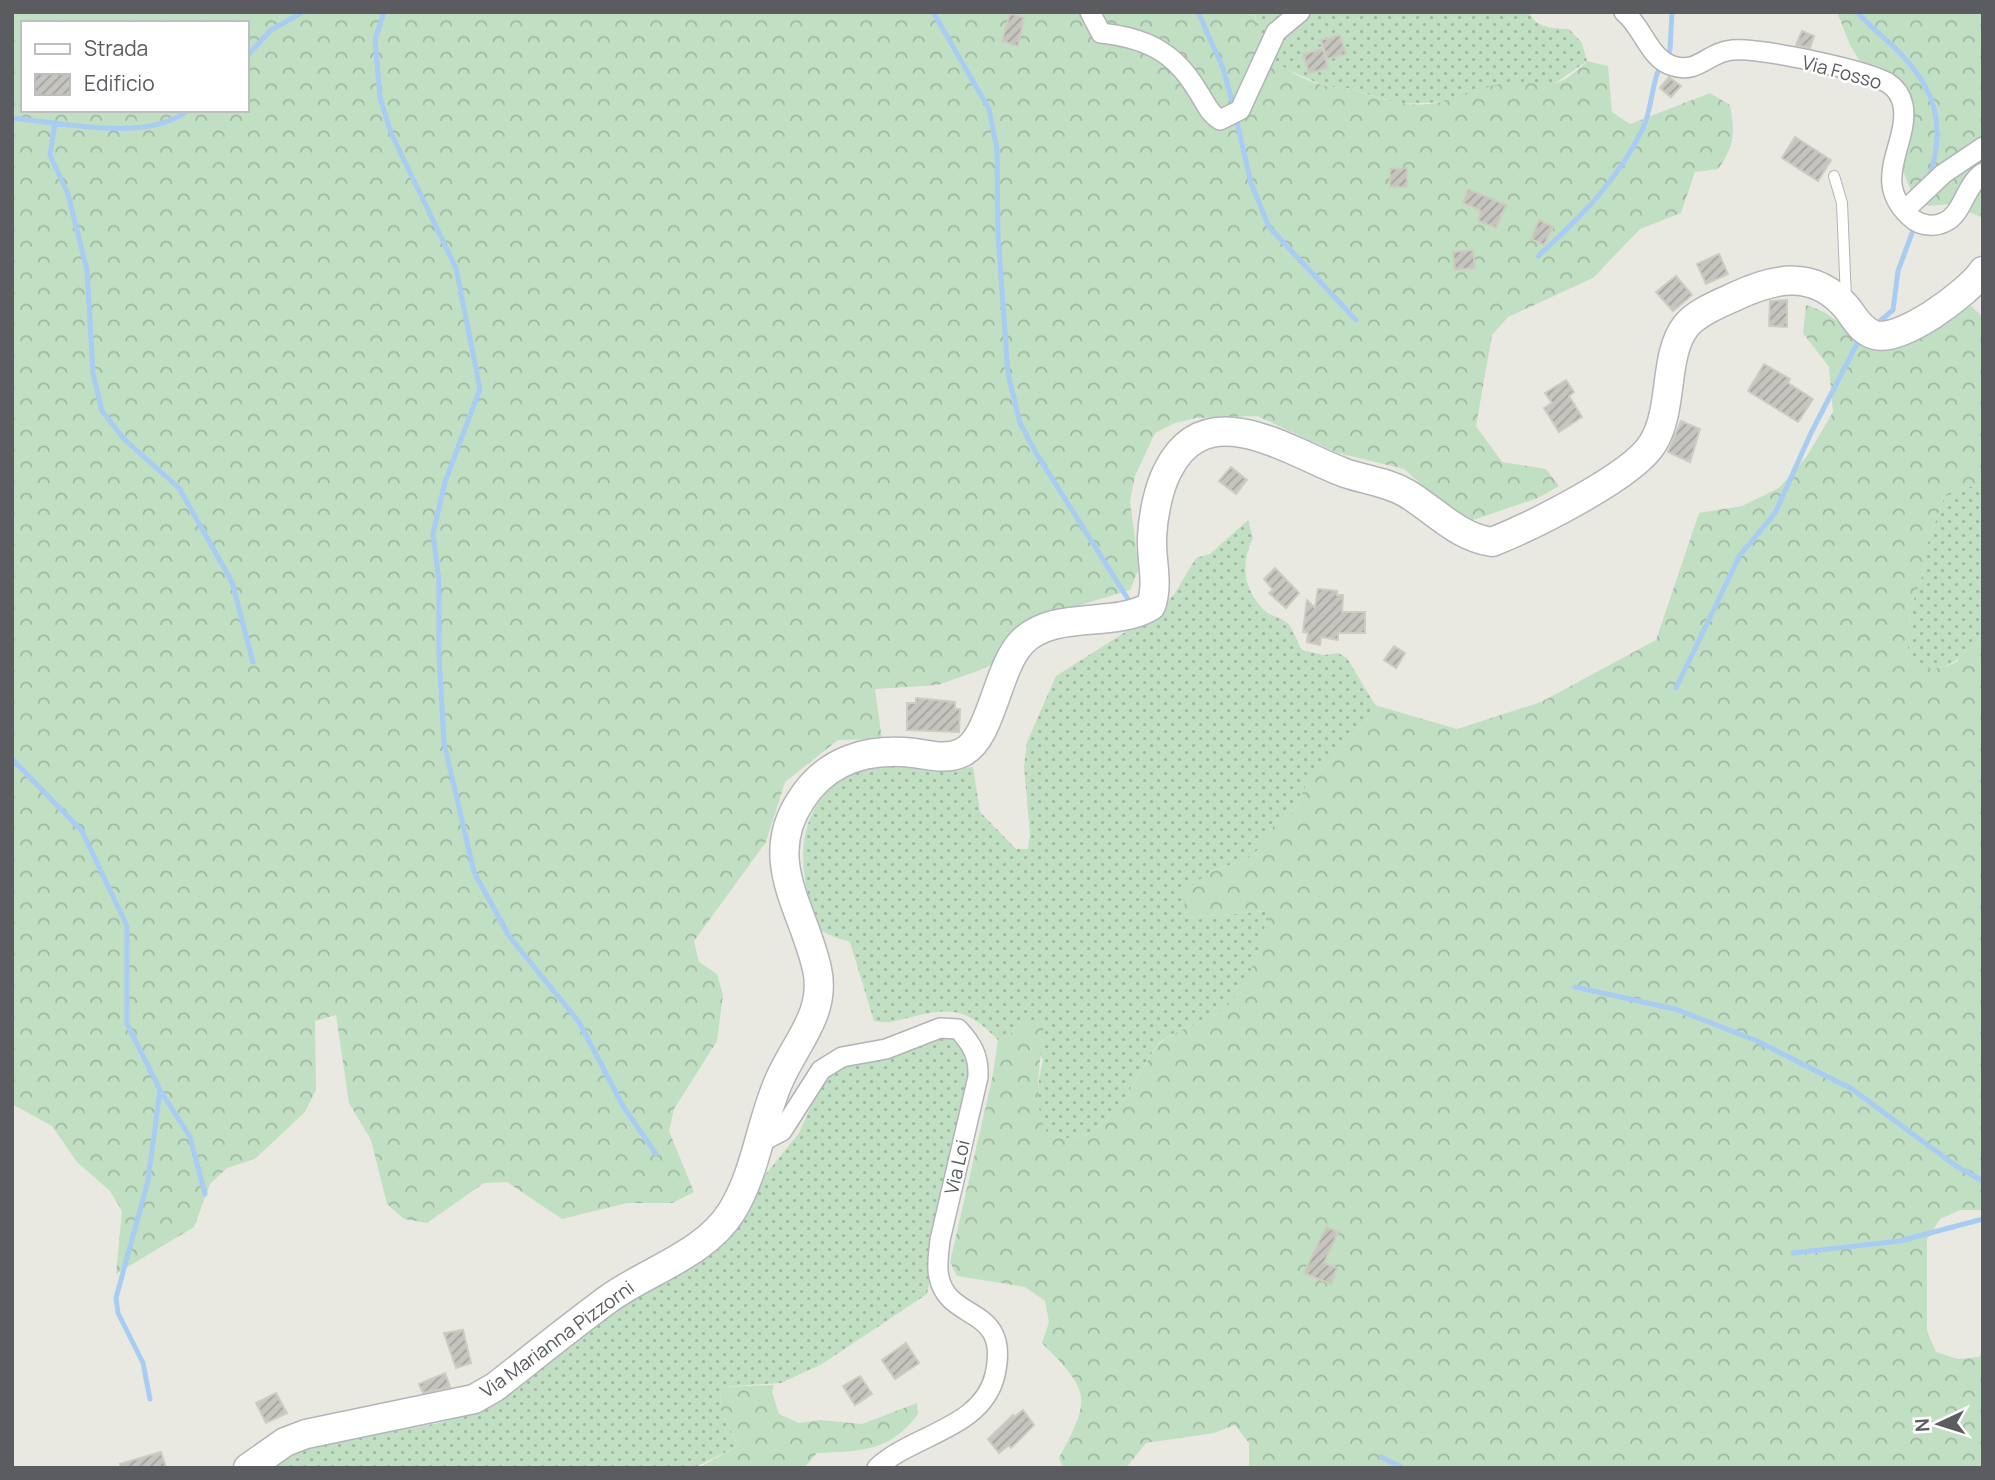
<svg xmlns="http://www.w3.org/2000/svg" width="1995" height="1480" font-family="Manrope,sans-serif">
  <style>
    .grass { fill: url(#grass-dots) }
    .forest { fill: url(#forest-crowns); fill-rule: evenodd }
    .lines { fill: none; stroke-linecap: round; stroke-linejoin: round }
    .stream { stroke: #a9ccf3; stroke-width: 5 }
    .building { fill: url(#building-hatch); stroke: #cecbc0; stroke-width: 2 }
    .lane-casing { stroke: #b2b3b7; stroke-width: 12 }
    .street-casing { stroke: #b2b3b7; stroke-width: 22 }
    .secondary-casing { stroke: #b3b5ba; stroke-width: 31 }
    .lane { stroke: #fff; stroke-width: 10 }
    .street { stroke: #fff; stroke-width: 19 }
    .secondary { stroke: #fff; stroke-width: 28 }
    .labels { text-anchor: middle; stroke-width: 5; stroke-linejoin: round; paint-order: stroke }
    .street-label { font-size: 19px; fill: #5a5c60; stroke: #fff }
  </style>
  <defs>
    <pattern id="grass-dots" width="8" height="8" patternUnits="userSpaceOnUse" patternTransform="scale(1.75)"><rect width="8" height="8" fill="#c1dfc3"/><path d="M2 2h.1M6 6h.1" fill="none" stroke="#a0b8a2" stroke-width="1.8" stroke-linecap="round"/></pattern>
    <pattern id="forest-crowns" width="20" height="18" patternUnits="userSpaceOnUse" patternTransform="scale(1.75)"><rect width="20" height="18" fill="#c1dfc3"/><path d="M2 6a3 3 0 1 1 6 0M12 15a3 3 0 1 1 6 0" fill="none" stroke="#a0b8a2"/></pattern>
    <pattern id="building-hatch" width="6" height="6" patternUnits="userSpaceOnUse" patternTransform="scale(1.75)"><rect width="6" height="6" fill="#c6c4be"/><path d="M-1 1l2-2M0 6l6-6M5 7l2-2" fill="none" stroke="#a4a29e"/></pattern>
  </defs>
  <rect width="100%" height="100%" fill="#eae9e1"/>
  <path class="grass" d="M1255,12h274c7,17 24,16 40,17l13,14 5,18 -36,25 -46,-3 -58,19 -47,2 -52,-16 -21,-1 -48,-21 -21,-26z
    M1983,485v165l-7,-7c-21,21 -41,36 -69,17l3,-49 16,-47v-16l18,-50 14,-10z
    M1248,520l5,18c-13,26 -10,52 13,74 6,4 14,5 20,10 7,5 11,20 16,28l22,5 14,-2 9,5 28,47 -11,19 -58,62 -14,27 -13,5 -22,33 -10,8 -38,13 -24,46 81,-7c0,31 -19,85 -48,102 -19,11 -41,16 -59,30 -23,30 -43,89 -85,95 -8,1 -18,-2 -26,-4 -15,-22 -11,-50 -5,-74l-22,-37 -13,13 -10,4c-32,-33 -48,-33 -91,-22 -12,3 -20,6 -33,3l-24,-79c-9,-3 -24,-7 -30,-13 -8,-8 -9,-24 -12,-35 -13,-53 -1,-102 53,-125 24,-10 50,-2 74,0 13,1 26,-1 38,-2l7,45 36,37h12l2,-15 -6,-67 3,-25 29,-66 101,-64 18,-19 21,-35 14,-4z
    M946,1030l30,20 -49,244 -105,70 -41,19 -61,4 1,23 17,36 -44,22h-435c42,-33 132,-33 183,-46 18,-4 35,-12 52,-18l264,-220 41,-51 23,-52 22,-18z"/>
  <path class="forest" d="M12,12h1243c0,42 32,63 70,74 8,3 18,0 26,3 27,8 48,18 77,15 27,-2 51,-17 77,-21 41,-5 44,16 82,-22l21,5 4,46 18,12 80,-31 20,12c5,29 5,40 -12,64l-23,3 -14,41 -41,16 -47,49 -85,39 -16,18 -16,91 26,36 44,7 13,17 -21,12 -65,22 -19,-7 -50,-44 -66,-16 -81,-37 -61,2 -21,5 -20,10 -20,43 -5,25 9,68 -9,21 -105,32 -25,38 -20,10 -42,15 -63,4 7,50 -44,1 -53,42 -19,60 -72,99 5,21 18,12 6,21 -6,46 -43,68 -5,22 25,61 -22,11h-45l-65,16 -55,-37 -23,1 -57,40 -23,-4 -17,-15 -16,-64 -22,-37 -13,-88 -21,6 1,69 -11,22 -50,47 -28,9 -17,16 -16,43 -78,47 6,-63 -12,-20 -33,-29 -25,-36 -40,-22zM23,23h224v87h-224z
    M1837,12h146v206l-32,-14 -22,2 -10,-4 -7,-9 -9,-22 8,-43 -4,-32 -46,-33 -11,-18z
    M1806,305c26,8 34,19 54,36 35,28 80,-18 111,-35l12,11v168l-25,3 -14,10 -18,50v16l-16,47 -3,49c17,11 32,11 50,2l5,-10 14,-9 7,7v560h-23l-20,9 -13,20v92l9,21 22,7 21,-2 4,-7v118h-734v-25l-14,-18 -21,8 -68,10 -20,25h-63l-4,-10c32,-60 32,-66 -17,-115l7,-21 -4,-21 -20,-14 -68,-11 -7,-14 42,-183 6,-39 10,-4 13,-13 23,-4c-1,33 -15,88 4,115 8,2 18,5 26,4 42,-6 62,-65 85,-94 18,-15 40,-20 59,-31 25,-14 50,-75 48,-102l-81,7 -1,-27 26,-19 37,-13 10,-8 22,-33 13,-5 14,-27 58,-62 11,-19 82,24 84,-27 115,-62 43,-127 43,-7 37,-18 28,-32 26,-44 -4,-45 -26,-34z
    M774,1385l-2,7 7,22 20,9 21,-3 42,4 55,-21 1,11c-28,38 -57,37 -101,39l-13,15h-106l40,-22 -17,-36 -1,-23z"/>
  <g class="lines">
    <path class="stream" d="M384,12l-9,28 5,58 11,35 65,135 24,121 -35,93 -12,52 6,47v75l5,87 30,129 35,64 70,86 44,84 33,48
      M933,12l56,97 8,40 1,86 10,139 12,49 16,30 92,146
      M1198,12l25,56 11,41
      M1857,12c12,14 27,25 40,38 40,40 49,76 32,129
      M247,56l24,-26 32,-18
      M1666,57l4,-7 2,-38
      M12,118c51,5 134,25 177,-8
      M1236,118l15,65 18,44 87,93
      M55,123l-5,32 18,39 19,76 6,103 9,38 22,28 55,49 53,94 21,80
      M1538,256c42,-38 81,-77 105,-128 9,-19 8,-42 17,-62
      M1874,326l19,-16 5,-39 17,-46
      M1676,688l64,-133 35,-42 36,-80 50,-97
      M12,759l70,72 45,95v98l33,66 30,47 15,57
      M1575,987l100,22 80,31 97,49 104,77 27,15
      M1793,1253l107,-12 83,-22
      M150,1399l-7,-36 -25,-50 -2,-15 32,-117 12,-91
      M1381,1457l22,11"/>
  </g>
  <path class="building" d="M1010,13l14,5 -6,28 -16,-5z
    M1802,31l12,5 -4,12 -14,-3z
    M1340,35l6,19 -19,5 -6,-19z
    M1323,49l5,19 -19,5 -6,-19z
    M1669,77l12,9 -10,11 -11,-9z
    M1795,137l36,23 -13,21 -36,-23z
    M1407,168v19h-17v-18z
    M1468,189l38,16 -10,23 -17,-7 1,-11 -17,-7z
    M1539,220l14,7 -9,18 -13,-6z
    M1473,250l2,18 -20,2 -2,-18z
    M1719,254l9,20 -22,10 -9,-20z
    M1676,276l16,19 -19,16 -17,-19z
    M1787,300v27l-18,-1 1,-25z
    M1764,364l26,15 -2,4 25,16 -15,23 -50,-31z
    M1566,380l8,12 -5,4 13,21 -23,15 -15,-24 8,-5 -7,-10z
    M1681,421l19,8 -10,33 -22,-10z
    M1231,467l16,13 -11,14 -17,-13z
    M1275,568l24,25 -13,15 -17,-15 4,-3 -9,-11z
    M1318,589l19,2v4h6l-1,17h23v21h-27v7l-17,-3 -1,8 -13,-3 1,-9 -5,-1 4,-32 8,8z
    M1394,646l11,7 -9,15 -12,-8z
    M916,698l39,4v7h5l-1,23 -52,-2v-27h9z
    M1326,1227l12,5 -14,31 13,5 -6,16 -27,-11z
    M463,1330l8,33 -15,5 -12,-35z
    M906,1343l13,20 -24,16 -13,-19z
    M445,1373l5,14 -27,6 -4,-9z
    M860,1376l12,18 -17,11 -12,-19z
    M276,1393l11,20 -21,10 -10,-20z
    M1023,1410l11,15 -23,23 -2,-3 -10,8 -11,-14 25,-24 1,2z
    M161,1452l5,16h-45l-1,-4z"/>
  <g class="lines">
    <g class="lane-casing">
      <path id="lane" d="M1834,176l8,27 4,96"/>
    </g>
    <g class="street-casing">
      <path id="street" d="M1090,12l11,21c44,5 73,18 96,57 8,11 11,23 23,30l20,-10 36,-78 24,-20
        M1624,12c19,15 25,47 49,54 26,8 35,-14 59,-16 26,-3 134,20 156,33 8,5 13,13 15,22 7,40 -36,77 11,115 9,6 21,7 31,2 18,-8 20,-37 38,-49
        M1905,210l38,-36 40,-27
        M759,1143l23,-12 39,-61 21,-13 44,-8 54,-21 18,1c14,15 21,27 20,48l-38,163c-1,12 -4,25 -1,37 9,46 72,27 56,98 -13,54 -82,59 -118,93"/>
    </g>
    <g class="secondary-casing">
      <path id="secondary" d="M248,1468l37,-26 21,-8 168,-35 21,-12c37,-29 74,-59 112,-87 39,-29 98,-45 125,-89 24,-39 28,-86 46,-128 16,-39 49,-69 39,-114 -13,-60 -56,-109 -16,-169 26,-41 68,-52 113,-47 15,2 32,7 47,0 31,-13 35,-84 61,-111 33,-33 91,-13 129,-36 8,-23 0,-45 1,-69 1,-20 6,-48 16,-67 39,-77 121,-18 177,3 20,7 42,9 61,20 29,17 51,44 86,49 38,-15 142,-66 161,-99 21,-34 10,-88 33,-117 11,-14 35,-23 50,-30 40,-19 79,-26 111,12 7,9 13,21 25,26 26,12 97,-42 111,-63"/>
    </g>
    <use href="#lane" class="lane"/>
    <use href="#street" class="street"/>
    <use href="#secondary" class="secondary"/>
  </g>
  <g class="labels">
    <g class="street-label">
      <text transform="translate(1842 72) rotate(15)" y="7">Via Fosso</text>
      <text transform="translate(957 1167) rotate(-77)" y="7">Via Loi</text>
      <text transform="translate(557 1339) rotate(-36)" y="7">Via Marianna Pizzorni</text>
    </g>
  </g>
  <rect width="1995" height="1480" fill="none" stroke="#5a5c60" stroke-width="28"/>
  <rect x="21" y="21" width="228" height="91" fill="#ffffff" stroke="#bdbebf" stroke-width="2"/>
  <rect x="35" y="44" width="35" height="10" fill="#ffffff" stroke="#bdbebf" stroke-width="2"/>
  <text x="84" y="56" font-size="21" fill="#5a5c60">Strada</text>
  <rect x="35" y="74" width="35" height="21" fill="url(#building-hatch)" stroke="#bdbebf" stroke-width="2"/>
  <text x="84" y="91" font-size="21" fill="#5a5c60">Edificio</text>
  <g transform="translate(1939 1424) rotate(266)" stroke="#ffffff" stroke-width="5" paint-order="stroke">
  <path d="M0-5L12 26L0 18L-12 26Z" fill="#5a5c60"/>
  <text y="-10" font-size="19" font-weight="bold" text-anchor="middle" fill="#5a5c60">N</text>
  </g>
</svg>
